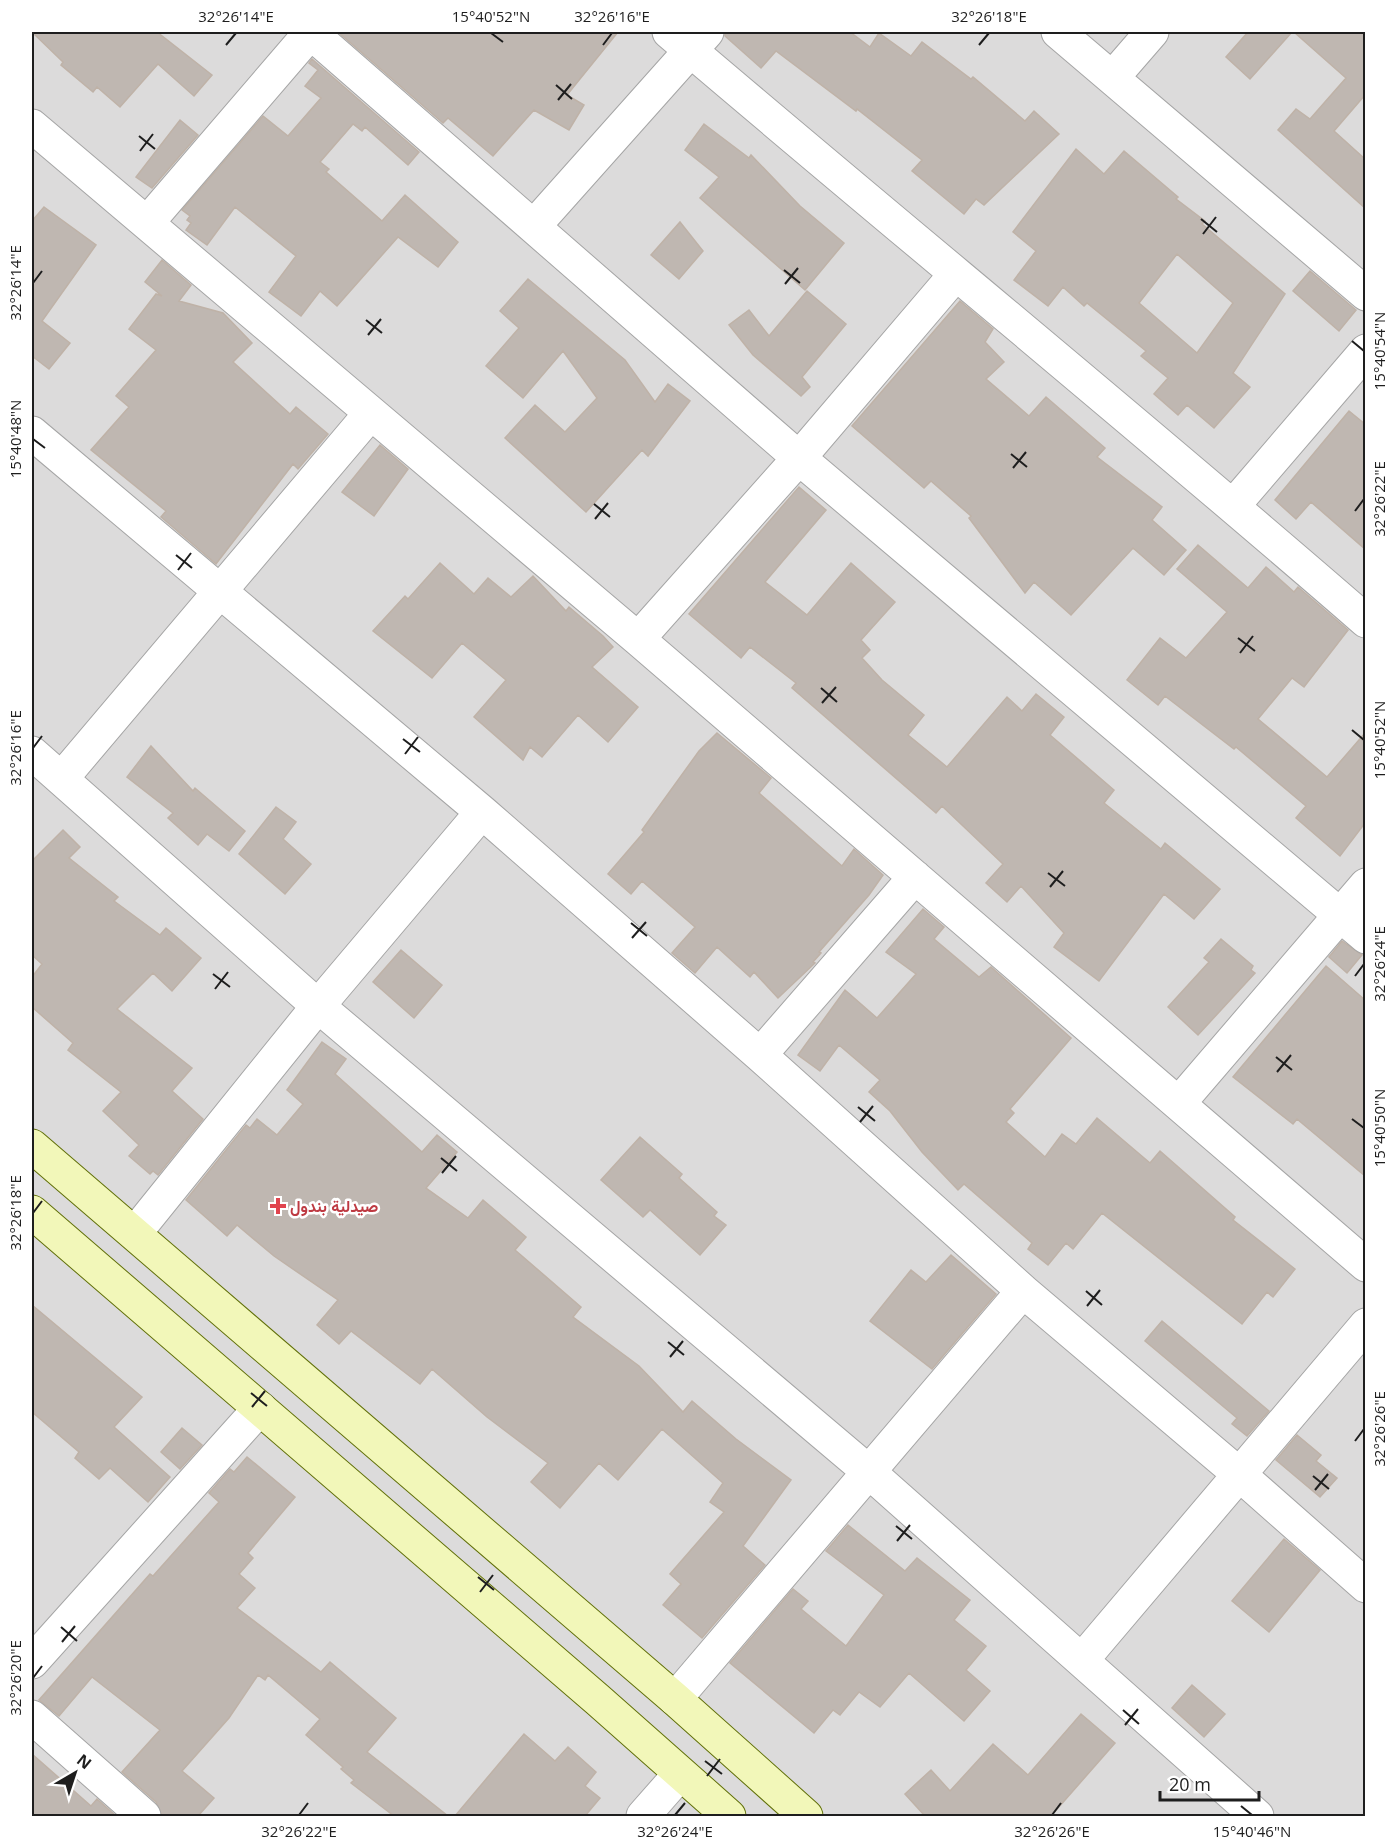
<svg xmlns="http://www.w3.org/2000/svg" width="1397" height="1848" font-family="'Open Sans',Vazirmatn,sans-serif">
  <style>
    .residential { fill: #dcdbdb }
    .building { fill: #bfb7b1; stroke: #bfb2a7; stroke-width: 1.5; fill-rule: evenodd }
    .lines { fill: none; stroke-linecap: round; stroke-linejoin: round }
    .street-casing { stroke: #a5a5a5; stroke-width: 35 }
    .secondary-casing { stroke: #617009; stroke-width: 35 }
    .street { stroke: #fff; stroke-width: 33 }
    .secondary { stroke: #f2f7b9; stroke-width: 33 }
    .ticks { fill: none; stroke: #1e1e1e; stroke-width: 2 }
    .health-dot { fill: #e0444e; stroke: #fff; stroke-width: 2 }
    .labels { text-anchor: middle; stroke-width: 5; stroke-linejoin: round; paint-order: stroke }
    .health-label { font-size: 16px; font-weight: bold; fill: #be3a42; stroke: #fff; text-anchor: start }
    .neatline { fill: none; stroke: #1e1e1e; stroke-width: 2 }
    .ticks-label { font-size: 15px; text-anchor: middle; fill: #1e1e1e }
  </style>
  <rect width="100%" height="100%" fill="#eeebe4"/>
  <path class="residential" d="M32,32h1333v1784h-1333z"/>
  <path class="building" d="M32,32h125l55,43 -18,21 -36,-32 -38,43 -23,-20 -4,5 -32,-27 2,-3z
    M338,32h280l-51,63 17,10 -15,25 -35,-20 -41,46 -45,-38 -5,5z
    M725,32h125l20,15 9,-14 32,23 11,-14 49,37 2,-2 52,44 9,-10 25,23 -75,71 -8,-6 -12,15 -52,-43 10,-11 -65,-51 -1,2 -80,-60 -15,17 -36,-32z
    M1248,32h44l-42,47 -24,-22z
    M1294,32h71v63l-31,36 31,28v49l-87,-78 18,-21 14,10 36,-41z
    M312,59l107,93 -11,13 -43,-38 -3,4 -9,-7 -33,38 9,7 -3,3 56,49 23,-26 53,47 -20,25 -40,-30 -61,69 -17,-15 -19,25 -32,-24 27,-36 -61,-49 -28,38 -21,-15 5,-7 -4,-3 3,-4 -8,-6 81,-94 25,20 33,-38 -16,-12 13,-16 -9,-7z
    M180,120l18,15 -46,53 -16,-11z
    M704,124l45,34 2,-3 49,51 44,37 -39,47 -105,-92 19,-21 -34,-27z
    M1076,149l28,25 20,-23 54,46 -2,2 29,22 -3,3 83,70 -52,79 17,14 -36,41 -27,-23 -9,10 -24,-21 14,-16 -27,-22 5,-5 -59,-48 -3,3 -21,-19 -15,19 -34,-26 22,-29 -23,-19zM1177,254l56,49 -36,50 -58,-50z
    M44,207l52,38 -54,76 28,22 -21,26 -17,-13v-135z
    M680,222l23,29 -24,28 -28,-24z
    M162,260l29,25 -12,16 44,12 29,30 -19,19 57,52 6,-7 32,27 -30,35 -5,-5 -77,100 -55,-47 5,-6 -75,-61 38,-43 -13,-11 40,-46 -27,-21 27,-35 6,2 -17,-14z
    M1310,271l46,39 -17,21 -46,-40z
    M528,279l97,81 30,42 13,-18 22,17 -42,55 -6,-6 -56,62 -81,-74 30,-33 30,27 32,-34 -34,-47 -40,47 -37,-32 33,-38 -19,-17z
    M807,291l39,33 -44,53 8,10 -9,9 -48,-41 -24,-30 20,-15 20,26z
    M960,301l33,28 -8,13 19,20 -18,17 43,37 17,-19 59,51 -8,9 65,50 -10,13 34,30 -22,25 -31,-27 -62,67 -37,-33 -9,11 -56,-75 2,-2 -40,-35 -7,7 -72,-62z
    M1349,411l16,13v125l-54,-47 -15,17 -21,-19z
    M380,445l28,24 -34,47 -32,-24z
    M799,487l27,23 -61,72 42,33 44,-52 44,39 -34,38 9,10 -8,8 20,22 42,35 -16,20 39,32 60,-70 15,14 14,-17 28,23 -14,18 64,55 -10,13 57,46 4,-6 55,46 -26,30 -30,-25 -65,87 -45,-34 10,-14 -43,-47 -14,16 -21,-19 17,-19 -61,-58 -6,7 -144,-125 4,-5 -46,-36 -9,11 -52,-44z
    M1198,545l50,43 18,-21 28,25 4,-5 50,43 -44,57 -12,-9 -34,41 69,58 38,-44v90l-25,33 -44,-38 10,-12 -70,-59 -2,2 -69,-53 -7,9 -31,-25 33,-42 26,20 41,-46 -50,-43z
    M440,563l34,31 14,-16 23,19 22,-21 33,35 3,-4 34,29 10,11 -21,20 46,40 -30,35 -30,-27 -36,42 -12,-10 -7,13 -49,-43 32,-37 -44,-37 -30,35 -59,-47 32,-35 3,3z
    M717,733l54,45 -12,15 83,73 12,-17 29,26 -14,20 -50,57 2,1 -8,9 2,1 -37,35 -24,-26 -4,5 -33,-30 -22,26 -23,-20 23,-26 -53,-46 -11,13 -23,-20 36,-42 -2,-2 57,-79z
    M151,746l42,45 2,-3 50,43 -16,20 -22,-17 -9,11 -30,-27 5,-5 -46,-36z
    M276,807l20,15 -13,17 28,25 -26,30 -46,-40z
    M63,830l17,17 -11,11 49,39 -4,4 46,34 6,-7 35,30 -29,33 -19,-18 -36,36 75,59 -20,23 31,28 -45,56 -5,-4 -3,3 -21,-18 10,-11 -36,-34 18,-19 -53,-42 5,-7 -41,-36v-30l10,-13 -10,-9v-94z
    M923,909l21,18 -10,12 45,38 12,-10 80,71 -61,71 4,4 -8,9 39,35 17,-23 14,10 21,-26 53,45 10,-12 75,66 -2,3 62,49 -22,28 -6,-5 -25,32 -140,-111 -29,36 -7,-6 -18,22 -20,-16 4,-6 -68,-59 -6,6 -36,-38 -32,-41 -21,-19 11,-12 -41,-35 -19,26 -22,-16 47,-65 32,28 39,-44 -30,-22z
    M1221,939l32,27 -2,4 4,3 -57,62 -30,-28 41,-45 -5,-4z
    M1342,941l20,14 -15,18 -18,-16z
    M401,950l41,35 -28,33 -41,-36z
    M1326,966l39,34v176l-68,-57 -4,5 -60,-47z
    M322,1042l24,17 -11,15 87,78 15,-17 20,17 -31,36 42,30 15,-18 43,37 -11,13 66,57 -8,10 66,49 44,46 9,-11 44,38 55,41 -48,66 22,19 -63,73 -39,-33 18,-21 -11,-10 54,-62 -14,-10 13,-19 -61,-54 -44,51 -19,-17 -39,45 -29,-26 17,-19 -61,-46 -55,-48 -12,15 -69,-53 -12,13 -22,-19 21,-25 -64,-44 -37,-31 -10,11 -41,-36 60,-75 4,3 7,-9 20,16 26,-31 -16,-14z
    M640,1137l42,37 -3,4 38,34 -3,4 12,9 -26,30 -50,-45 -7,7 -42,-37z
    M951,1255l45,39 -64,75 -62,-48 41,-51 15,12z
    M32,1305l110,92 -28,30 56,50 -22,25 -38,-34 -11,11 -24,-21 4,-6 -47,-40z
    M1162,1321l107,90 -22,25 -15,-12 5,-6 -92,-77z
    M182,1428l20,17 -22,24 -19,-17z
    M1297,1435l24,20 -5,6 21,17 -17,19 -44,-37z
    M247,1457l48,40 -47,56 5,5 -14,16 16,14 -18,20 84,64 9,-10 66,56 -29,34 81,64h-54l-43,-33 3,-3 -13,-11 2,-2 -37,-32 14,-16 -52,-44 -3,5 -7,-5 -29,43 -47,53 32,27 -16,18h-36l-6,-14 -34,-30 38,-42 -68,-53 -33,39 -20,-16 111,-126 3,2 66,-74 -10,-9 21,-24 4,3z
    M848,1525l57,46 12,-13 53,42 -16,20 32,26 -20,24 24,21 -26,30 -55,-48 -29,34 -21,-15 -19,23 -7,-5 -19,23 -84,-70 63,-74 15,12 -7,8 45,37 38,-51 -58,-44z
    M1284,1539l36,31 -51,62 -37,-31z
    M1192,1685l33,29 -21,23 -32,-29z
    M1081,1714l34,29 -64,73h-126l-20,-22 26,-24 19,21 43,-47 35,31z
    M524,1734l31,27 13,-14 28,25 -11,14 15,12 -15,18h-130z
    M32,1754l59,52 6,-7 19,17h-84z"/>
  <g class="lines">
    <g class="street-casing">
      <path id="street" d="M310,32l489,426 567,479
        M669,32c231,197 467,389 697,589
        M1058,32l308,262
        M1113,77l39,-45
        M32,126l606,513 728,626
        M147,223l164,-191
        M534,226l173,-194
        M32,433l450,379 278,243 263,236 217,184 126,111
        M1233,506l133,-155
        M638,639l161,-181 156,-183
        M32,753l286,253 551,466 388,344
        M62,778l308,-364
        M760,1055l155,-178
        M1179,1103l187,-218
        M135,1233l183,-227 164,-194
        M1082,1660l284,-335
        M32,1662l228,-254
        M675,1699l348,-408
        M32,1717l112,99
        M643,1816l36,-41"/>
    </g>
    <g class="secondary-casing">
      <path id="secondary" d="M32,1146l643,553 131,117
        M32,1212l566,488 131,116"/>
    </g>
    <use href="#street" class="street"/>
    <use href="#secondary" class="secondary"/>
  </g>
  <path class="ticks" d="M491,33l12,9M226,45l10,-12M603,45l9,-12M979,45l10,-12M556,85l16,14M558,100l13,-16M139,136l16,13M140,151l13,-17M1201,219l16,13M1203,234l13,-17M784,270l16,13M33,283l9,-12M785,284l13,-16M366,320l16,13M368,335l13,-16M1352,341l12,10M33,439l12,9M1011,454l16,13M1013,468l13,-16M594,504l16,13M1355,511l9,-12M595,519l13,-16M176,555l16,13M178,570l13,-17M1238,638l17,13M1240,653l13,-17M821,688l16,14M822,703l14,-16M1352,730l12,10M403,739l17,13M33,748l9,-12M405,754l13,-17M1048,873l17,13M1050,887l13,-16M631,923l16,13M632,938l14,-16M213,974l17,13M1355,976l9,-12M215,989l13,-17M1276,1057l16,13M1277,1072l14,-17M858,1107l17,14M1352,1119l12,9M860,1122l13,-16M441,1158l16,13M442,1173l14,-17M33,1213l9,-12M1086,1291l16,14M1087,1306l13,-16M668,1342l16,13M670,1357l13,-16M251,1393l16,13M252,1407l13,-16M1355,1441l9,-12M1313,1476l16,13M1315,1490l13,-16M896,1526l16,13M897,1541l13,-16M478,1577l16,13M480,1592l13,-17M61,1627l16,14M62,1642l13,-16M33,1678l9,-12M1123,1710l16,14M1125,1725l13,-16M705,1761l17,13M707,1776l13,-17M1241,1806l11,9M299,1815l9,-12M675,1815l10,-12M1052,1815l9,-12"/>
  <path class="health-dot" d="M275 1197h6v6h6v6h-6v6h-6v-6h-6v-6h6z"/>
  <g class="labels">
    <g class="health-label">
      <text x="290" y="1212">صيدلية بندول</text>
    </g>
  </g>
  <rect width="1397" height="1848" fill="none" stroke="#ffffff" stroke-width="66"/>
  <g transform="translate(75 1773) rotate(39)" stroke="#ffffff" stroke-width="4.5" paint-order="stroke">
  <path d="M0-4.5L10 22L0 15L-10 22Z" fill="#1e1e1e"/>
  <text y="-9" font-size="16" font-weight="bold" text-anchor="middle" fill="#1e1e1e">N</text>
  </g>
  <path d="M1160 1791v9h99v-9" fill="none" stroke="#1e1e1e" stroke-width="3"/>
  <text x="1169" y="1791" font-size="18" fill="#1e1e1e" stroke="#ffffff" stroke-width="4.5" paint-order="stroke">20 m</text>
  <rect x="33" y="33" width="1331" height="1782" class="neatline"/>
  <g class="ticks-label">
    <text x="236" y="22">32°26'14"E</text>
    <text x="491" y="22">15°40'52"N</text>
    <text x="612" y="22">32°26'16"E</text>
    <text x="989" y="22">32°26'18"E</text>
    <text transform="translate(16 283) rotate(-90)" y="5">32°26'14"E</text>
    <text transform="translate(1380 351) rotate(-90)" y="5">15°40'54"N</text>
    <text transform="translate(16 439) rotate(-90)" y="5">15°40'48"N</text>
    <text transform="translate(1380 499) rotate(-90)" y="5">32°26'22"E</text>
    <text transform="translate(1380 740) rotate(-90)" y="5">15°40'52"N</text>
    <text transform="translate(16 748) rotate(-90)" y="5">32°26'16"E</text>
    <text transform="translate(1380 964) rotate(-90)" y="5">32°26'24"E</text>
    <text transform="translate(1380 1128) rotate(-90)" y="5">15°40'50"N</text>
    <text transform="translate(16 1213) rotate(-90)" y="5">32°26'18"E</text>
    <text transform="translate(1380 1429) rotate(-90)" y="5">32°26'26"E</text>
    <text transform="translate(16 1678) rotate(-90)" y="5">32°26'20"E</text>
    <text x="299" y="1837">32°26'22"E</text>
    <text x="675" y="1837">32°26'24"E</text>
    <text x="1052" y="1837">32°26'26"E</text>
    <text x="1252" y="1837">15°40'46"N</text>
  </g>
</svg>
